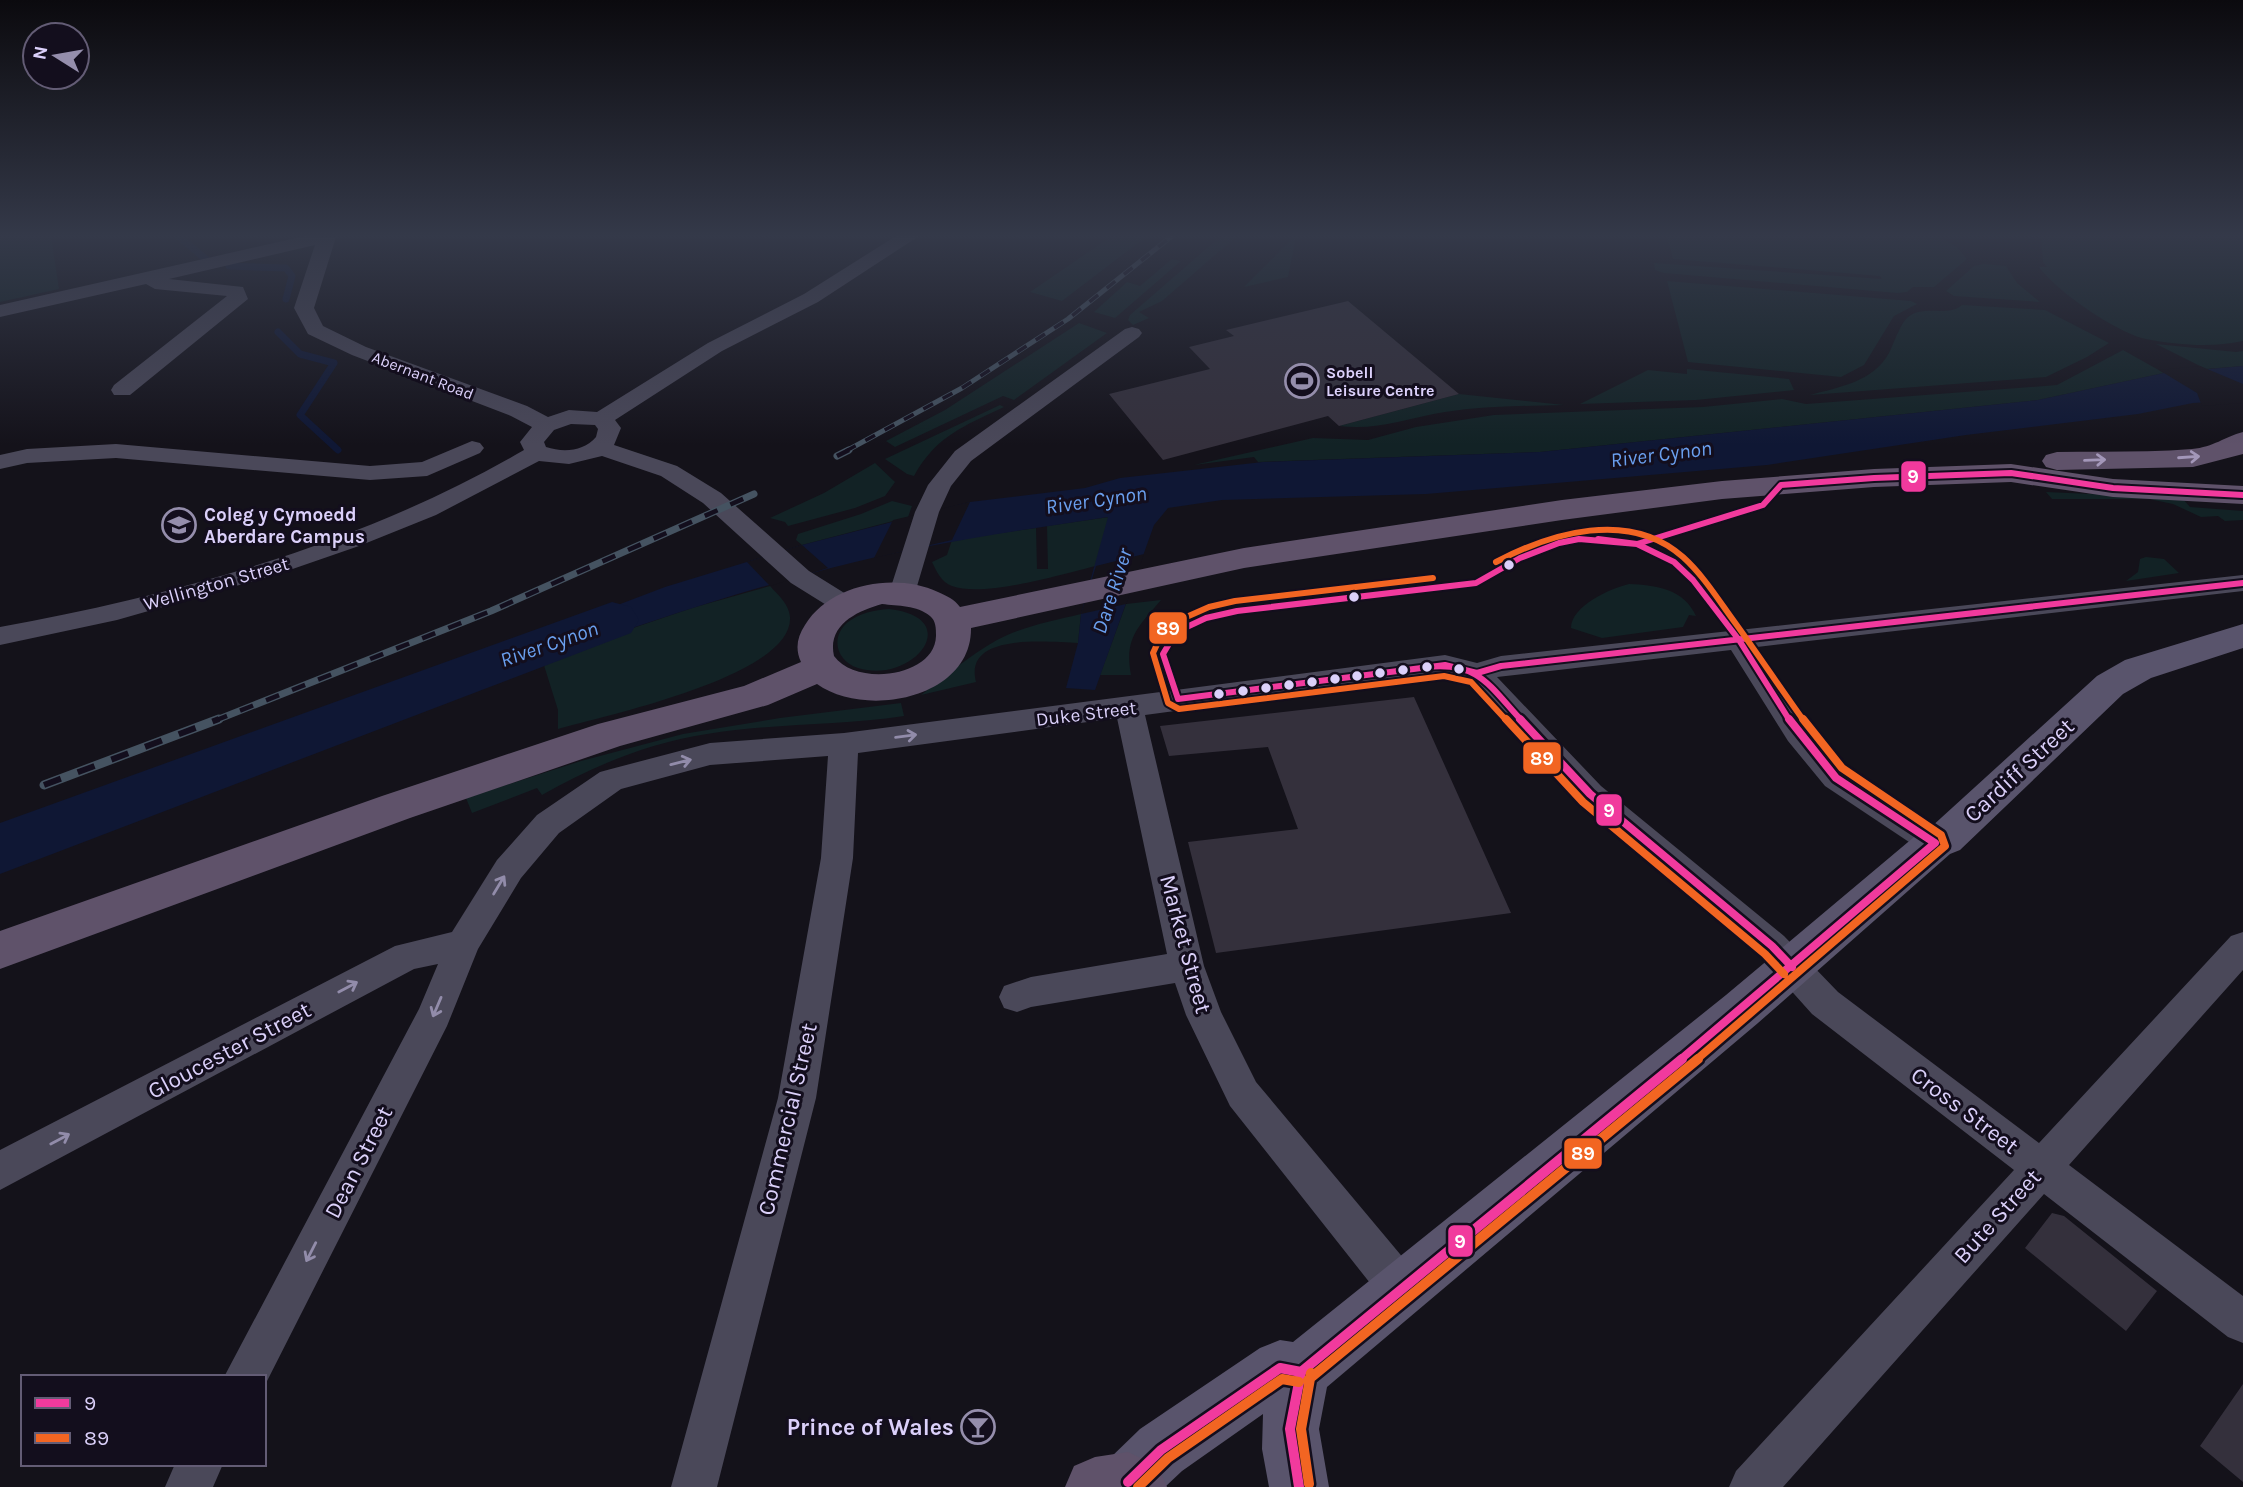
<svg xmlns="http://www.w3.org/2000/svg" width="2243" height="1487" font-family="Karla,sans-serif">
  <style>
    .green { fill: #122225 }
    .water { fill: #0f1734 }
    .pier { fill: #14121a }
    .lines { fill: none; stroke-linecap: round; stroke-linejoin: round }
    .stream { stroke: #0f1734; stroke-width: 7 }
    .river { fill: #0f1734; fill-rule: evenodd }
    .building { fill: #34303c }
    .street { fill: #4a4859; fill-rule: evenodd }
    .secondary { fill: #59546c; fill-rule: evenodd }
    .primary { fill: #5f526a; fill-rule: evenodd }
    .rail-far2-casing { stroke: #455361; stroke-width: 5 }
    .rail-far1-casing { stroke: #455361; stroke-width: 7 }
    .rail-casing { stroke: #455361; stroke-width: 9 }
    .rail-far2 { stroke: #130e1d; stroke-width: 3.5; stroke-dasharray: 11; stroke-linecap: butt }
    .rail-far1 { stroke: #130e1d; stroke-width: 4.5; stroke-dasharray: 14; stroke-linecap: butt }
    .rail { stroke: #130e1d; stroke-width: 6; stroke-dasharray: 18; stroke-linecap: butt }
    .bus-1-far2-casing { stroke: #130e1d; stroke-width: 10 }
    .bus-1-far1-casing { stroke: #130e1d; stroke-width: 13 }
    .bus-1-casing { stroke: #130e1d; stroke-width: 15 }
    .bus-2-far2-casing { stroke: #130e1d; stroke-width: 10 }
    .bus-2-far1-casing { stroke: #130e1d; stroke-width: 13 }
    .bus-2-casing { stroke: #130e1d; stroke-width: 15 }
    .bus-1-far2 { stroke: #f13a9d; stroke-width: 6 }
    .bus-1-far1 { stroke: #f13a9d; stroke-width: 8 }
    .bus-1 { stroke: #f13a9d; stroke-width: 10 }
    .bus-2-far2 { stroke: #f26522; stroke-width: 6 }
    .bus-2-far1 { stroke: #f26522; stroke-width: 8 }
    .bus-2 { stroke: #f26522; stroke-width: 10 }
    .oneway { stroke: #a397b9 }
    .oneway2 { stroke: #928caa }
    .bus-dot { fill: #dbd0fa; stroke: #130e1d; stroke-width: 2.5 }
    .labels { text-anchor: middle; stroke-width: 6; stroke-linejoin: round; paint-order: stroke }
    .far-poi-label { font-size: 16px; font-weight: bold; fill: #dbd0fa; stroke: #130e1d; text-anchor: start }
    .far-street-label { font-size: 16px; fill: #dbd0fa; stroke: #130e1d }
    .poi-label { font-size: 19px; font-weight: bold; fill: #dbd0fa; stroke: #130e1d; text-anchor: start }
    .street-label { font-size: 19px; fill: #dbd0fa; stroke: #130e1d }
    .water-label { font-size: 21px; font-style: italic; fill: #6a9fee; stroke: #130e1d }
    .near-street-label { font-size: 23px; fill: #dbd0fa; stroke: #130e1d }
    .near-poi-label { font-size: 23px; font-weight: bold; fill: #dbd0fa; stroke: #130e1d; text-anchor: end }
    .line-badge { stroke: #130e1d; stroke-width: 2.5 }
    .badge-label { font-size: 19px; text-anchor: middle; font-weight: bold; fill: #fff }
  </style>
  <rect width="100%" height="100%" fill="#14121a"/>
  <path class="green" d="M0,236h51l8,53 -59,13z
    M1112,236h35l-85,65 -32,-9z
    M1221,236h16l-75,65 -23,11 10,6 -16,7 -5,-5 2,-5z
    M1296,236l-8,41 -44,10 51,-51z
    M1667,236h270l20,11 10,12 -33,28h-21l-6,5 -10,1 -233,-20 -9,-3 -1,-7 228,16 -2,-3 -207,-17z
    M2041,236h202v105c-30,7 -67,4 -97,-2 -29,-6 -90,-48 -107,-72h8l-4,-5z
    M1172,259l9,2 -66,57 -21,-6 33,-30 13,4z
    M1984,264l22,2 11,17 23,19 -86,-6 -8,-5 28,-25z
    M1667,281l244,20 6,3 -23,12 -30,49 -23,12 -153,-15z
    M1962,305l83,5 64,33 -22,14 -41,20 -236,18c29,-8 63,-13 79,-42 5,-10 10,-26 17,-34 16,-16 41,-1 56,-14z
    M1079,323l28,10 -93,67 -11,-4 -108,51 -9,-6 59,-31z
    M2156,344l80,8 7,-1v15l-37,3z
    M2123,350l41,23 -126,27 -498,52 -282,10 -4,-5 -60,8 119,-27 55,2 48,-13 78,-12 209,-8 79,-8 24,5 251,-19z
    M1687,369l102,10 5,11 -98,10 -116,4 68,-34 39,4z
    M1459,394l105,11c-40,1 -80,1 -119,7 -37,6 -69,19 -106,14z
    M1000,405l4,2c-40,19 -68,29 -90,69l-7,-2 -22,-15z
    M875,463l20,19 -10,14 -30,12 -67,18 -3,-4 -15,-4 54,-25z
    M2046,492l136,6 8,9 53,4v9l-18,1 -7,-5 -17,1 -28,-13 -24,-5h-97z
    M892,501l20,5 -4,11 -106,28 -6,-5 2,-6 63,-20z
    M1109,517l-13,49c-34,8 -112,32 -144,20 -11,-4 -15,-14 -20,-24l15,-7 5,-15 84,-12 1,41h11l-1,-43z
    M2146,557l18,2 15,14 -53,8 12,-9 2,-13z
    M1629,584c27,1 55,5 67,32l-7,-1 -6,12 -81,11 -31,-10c0,-22 40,-40 58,-44z
    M770,586c8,9 19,18 20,31 4,59 -187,99 -232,112v-19l-16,-51 150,-51z
    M1161,600c-23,27 -37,38 -30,75h-31l26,-71z
    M889,609c78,9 23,76 -31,59 -22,-7 -28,-31 -10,-46 12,-9 26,-12 41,-13z
    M1081,614l-3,29c-30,-1 -115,-11 -102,39l-55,13c25,-19 49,-40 76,-55 26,-14 56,-19 84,-26z
    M901,703l3,13c-66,10 -132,7 -197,18 -59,9 -114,32 -165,61l-5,-7 -65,25 -6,-15 115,-37 102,-27 97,-16z"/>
  <path class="water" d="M2243,366v34l-50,3 -55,11 -172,21 -199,30 -341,29 -204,6 -54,8 -14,17 -59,165 -29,-2 12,-45 3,-29 27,-97c-93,14 -186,27 -277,51 -98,25 -194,58 -289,91l-11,-21 134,-51 137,-42 168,-43 115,-14 35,-10 143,-16 277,-10 498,-52 126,-27z"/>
  <path class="pier" d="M2200,366l43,18v19l-41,3 -5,-13 -38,-23z
    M970,502l-18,38 -78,18 19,-38z
    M802,545l26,23 -58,18 -23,-24z
    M1144,554l-18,50 -45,10 15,-48z"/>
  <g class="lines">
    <path class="stream" d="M178,236l29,24
      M229,266l57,2 6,8 -6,23
      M278,332l22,22 34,9 -34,52 38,35"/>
    <path class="river" d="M612,602l19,5 8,13 -8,13 -631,241v-51z"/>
  </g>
  <path class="building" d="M1348,301l111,93 -120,32 -11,-10 -165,44 -54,-66 101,-25 -21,-22 45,-11 -8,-6z
    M1414,697l97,216 -295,40 -28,-111 110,-13 -30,-82 -99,9 -9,-30z
    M2052,1213l12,3 93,75 -31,40 -101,-83z
    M2243,1384v98l-43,-36z"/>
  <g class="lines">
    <path class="street" d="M305,236l31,1 -22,71 9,18 43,21 161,59 21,11 21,-7 28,2 111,-69 96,-49 92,-58h23l-101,66 -96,49 -107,69 6,8 -7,17 63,21 44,27 88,78 45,28 4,6 -4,6 -9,3 -9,-3 -45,-28 -88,-80 -42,-27 -59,-20 -33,8 -30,-3 -103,54 -77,31 -78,27 -164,47 -117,25v-18c180,-33 365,-84 524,-177l-4,-8 12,-15 -21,-11 -159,-61 -44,-21 -14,-26 21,-63 -146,34 74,8 5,12 -118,96h-16l-3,-5 3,-5 113,-89 -72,-7 -9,-5 -146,33v-12zM571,424l24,1 3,4 -2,8c-12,14 -32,16 -50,10l-2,-5 10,-12z
      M1132,327l7,2 3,4 -3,4 -168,124 -20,25 -12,26 -24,81 -4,6 -9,3 -9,-3 -4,-6 26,-81 13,-27 27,-34 170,-122z
      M472,441l8,2 4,5 -4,5 -53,23 -57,4 -254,-22 -89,5 -27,6v-14l27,-6 89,-5 254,22 52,-4z
      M2243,575v16l-486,56 51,78 39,45 99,64 5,9 -5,9 -11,4 -11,-4 -99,-66 -37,-45 -57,-91 -234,27 104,109 183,150 54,56 201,151 192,-207 12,-4v38l-174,195 174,131v47l-15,-6 -184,-143 -261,293h-54l7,-16 278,-301 -202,-156 -52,-58 -181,-154 -112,-122 -22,-5 -300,40 59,251 17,46 35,70 159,190 6,15 -6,15 -15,6 -15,-6 -155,-196 -44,-91 -11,-32 -144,24 -14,5 -13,-4 -5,-11 5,-11 27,-9 136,-23 -50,-236 -259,35 -5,105 -37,240 -99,389h-46l107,-389 43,-240 7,-102 -118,9 -89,24 -62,44 -38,45 -43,71 -31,77 -183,361v-10h-40l195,-368 19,-45 -24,5 -414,221v-40l395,-204 57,-14 45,-72 40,-45 63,-43 11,-3 99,-26 134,-10 601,-78 32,8 24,-7z
      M175,1464h48l-10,23h-48z"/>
    <path class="secondary" d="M2243,624v24l-92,30 -28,16 -163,156 -10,4 -192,169 -431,364 -8,42 10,58h-60l-7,-38 1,-35 -81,57 -17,16h-65l-2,-5 9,-21 33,-32 120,-81 20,-8 13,2 433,-347 194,-163 10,-4 167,-152 28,-16z"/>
    <path class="primary" d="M2243,432v22l-50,13 -136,3 -11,-3 -4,-6 4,-6 11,-3c45,-1 91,1 135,-3 22,-2 32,-12 51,-17z
      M2011,464l102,15 130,7v18l-130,-7 -102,-15 -137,5 -152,12 -160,21 -318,48 -273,60c1,70 -105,91 -154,56l-49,21 -148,41 -210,72 -410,151v-38l382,-135 216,-72 146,-38 57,-24c-6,-13 -4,-25 4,-37 25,-41 90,-53 133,-33 9,4 16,7 22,15l284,-59 318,-48 160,-19 152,-12zM882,604c16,2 35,1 48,12 6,5 6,12 6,20 -1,41 -80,51 -102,20 -7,-31 23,-45 48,-52z
      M1128,1452l30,14 9,21h-102l9,-21 21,-9z"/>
    <g class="rail-far2-casing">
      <path id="rail-far2" d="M846,451l116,-63 106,-69 104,-83"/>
    </g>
    <g class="rail-far1-casing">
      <path id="rail-far1" d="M837,456l12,-6
        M214,721l277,-110 263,-117"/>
    </g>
    <g class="rail-casing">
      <path id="rail" d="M44,785l175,-66"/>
    </g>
    <use href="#rail-far2" class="rail-far2"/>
    <use href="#rail-far1" class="rail-far1"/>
    <use href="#rail" class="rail"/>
    <g class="bus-1-far2-casing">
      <path id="bus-1-far2" d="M1598,539l39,5 126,-39 18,-20 93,-7 137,-5 102,15 130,7
        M1427,667c52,-6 63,20 95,54
        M1178,699l267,-34 32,8 24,-7 742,-83
        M1178,699l-15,-45 13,-22 30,-14 31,-7 239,-28 44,-25 39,-15 20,-4 58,5 37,18 19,18 46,60 51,81"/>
    </g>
    <g class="bus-1-far1-casing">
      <path id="bus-1-far1" d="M1520,719l70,75 182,152 20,21
        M1789,719l47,59 99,65
        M1680,1060l255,-217"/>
    </g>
    <g class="bus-1-casing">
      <path id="bus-1" d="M1301,1372l381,-313
        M1128,1482l33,-32 119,-82 21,4
        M1299,1487l-9,-58 11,-57"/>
    </g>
    <g class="bus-2-far2-casing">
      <path id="bus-2-far2" d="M1496,562c55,-29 133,-53 187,-5 21,19 36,44 53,67 23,32 45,65 68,97
        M1433,578l-198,23 -26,6 -34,15 -16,18 -6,13 15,50 11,6 265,-33 27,6 36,39"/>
    </g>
    <g class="bus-2-far1-casing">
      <path id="bus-2-far1" d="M1506,719l77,83 182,152 19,20
        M1696,1060l249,-214 -4,-11 -99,-67 -39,-49"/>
    </g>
    <g class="bus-2-casing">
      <path id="bus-2" d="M1308,1380l390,-321
        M1309,1484l-8,-55 10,-56
        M1138,1487l30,-29 114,-79 17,3"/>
    </g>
    <use href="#bus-1-far2" class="bus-1-far2"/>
    <use href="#bus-1-far1" class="bus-1-far1"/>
    <use href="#bus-1" class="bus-1"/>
    <use href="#bus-2-far2" class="bus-2-far2"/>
    <use href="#bus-2-far1" class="bus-2-far1"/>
    <use href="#bus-2" class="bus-2"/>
  </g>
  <defs><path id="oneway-shaft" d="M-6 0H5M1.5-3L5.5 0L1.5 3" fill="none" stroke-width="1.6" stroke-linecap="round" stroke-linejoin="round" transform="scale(1.75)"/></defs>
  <g class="oneway">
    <use href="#oneway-shaft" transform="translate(2189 457) rotate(-4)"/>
    <use href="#oneway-shaft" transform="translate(2095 460) rotate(-2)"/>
  </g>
  <g class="oneway2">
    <use href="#oneway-shaft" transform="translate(906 736) rotate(-7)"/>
    <use href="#oneway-shaft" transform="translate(681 762) rotate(-14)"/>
    <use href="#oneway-shaft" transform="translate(499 885) rotate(-59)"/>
    <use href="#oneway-shaft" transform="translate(348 987) rotate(-28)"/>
    <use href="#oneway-shaft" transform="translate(437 1007) rotate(113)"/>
    <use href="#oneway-shaft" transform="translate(60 1139) rotate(-28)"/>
    <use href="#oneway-shaft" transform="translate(311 1252) rotate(117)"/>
  </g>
  <linearGradient id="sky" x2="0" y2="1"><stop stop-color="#0b0a0e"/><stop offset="0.53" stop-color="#343949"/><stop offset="1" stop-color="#343949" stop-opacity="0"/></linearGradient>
  <rect width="2243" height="445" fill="url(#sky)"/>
  <defs>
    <g id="stadium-ring" transform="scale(1.75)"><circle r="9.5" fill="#130e1d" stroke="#958eac" stroke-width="1.5"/><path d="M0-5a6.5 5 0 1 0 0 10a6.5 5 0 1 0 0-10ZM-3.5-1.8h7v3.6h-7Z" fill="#958eac"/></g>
    <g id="university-ring" transform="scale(1.75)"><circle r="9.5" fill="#130e1d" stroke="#958eac" stroke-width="1.5"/><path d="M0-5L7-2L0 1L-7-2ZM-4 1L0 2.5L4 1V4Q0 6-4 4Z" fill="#958eac"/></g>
    <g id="bar-ring" transform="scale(1.75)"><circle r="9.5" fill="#130e1d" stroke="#958eac" stroke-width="1.5"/><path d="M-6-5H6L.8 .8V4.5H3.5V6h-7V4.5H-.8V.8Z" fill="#958eac"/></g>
  </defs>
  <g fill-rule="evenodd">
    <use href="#stadium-ring" x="1302" y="381"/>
    <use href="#university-ring" x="179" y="525"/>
    <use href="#bar-ring" x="978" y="1427"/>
  </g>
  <g class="bus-dot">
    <circle cx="1509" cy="565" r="6"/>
    <circle cx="1354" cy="597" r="6"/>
    <circle cx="1427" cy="667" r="6"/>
    <circle cx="1459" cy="669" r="6"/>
    <circle cx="1403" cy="670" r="6"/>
    <circle cx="1380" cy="673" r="6"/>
    <circle cx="1357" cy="676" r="6"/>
    <circle cx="1335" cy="679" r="6"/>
    <circle cx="1312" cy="682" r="6"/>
    <circle cx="1289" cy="685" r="6"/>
    <circle cx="1266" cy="688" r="6"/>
    <circle cx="1243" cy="691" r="6"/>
    <circle cx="1219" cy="694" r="6"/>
  </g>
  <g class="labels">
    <g class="far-poi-label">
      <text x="1326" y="378">Sobell<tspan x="1326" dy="18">Leisure Centre</tspan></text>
    </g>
    <g class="far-street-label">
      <text transform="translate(423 375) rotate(21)" y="6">Abernant Road</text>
    </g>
    <g class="poi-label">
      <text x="204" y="521">Coleg y Cymoedd<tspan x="204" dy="22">Aberdare Campus</tspan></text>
    </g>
    <g class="street-label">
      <text transform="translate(216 583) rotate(-16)" y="7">Wellington Street</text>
      <text transform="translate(1086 713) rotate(-7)" y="7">Duke Street</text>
    </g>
    <g class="water-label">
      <text transform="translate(1661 454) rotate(-7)" y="7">River Cynon</text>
      <text transform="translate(1096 500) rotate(-8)" y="7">River Cynon</text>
      <text transform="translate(1112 591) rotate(-72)" y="7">Dare River</text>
      <text transform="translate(549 644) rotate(-19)" y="7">River Cynon</text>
    </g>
    <g class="near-street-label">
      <text transform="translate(2019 770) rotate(-43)" y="8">Cardiff Street</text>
      <text transform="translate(1186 944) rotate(75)" y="8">Market Street</text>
      <text transform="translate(229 1050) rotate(-28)" y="8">Gloucester Street</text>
      <text transform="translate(1965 1110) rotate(37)" y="8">Cross Street</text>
      <text transform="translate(787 1119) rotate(-77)" y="8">Commercial Street</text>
      <text transform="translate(358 1162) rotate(-63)" y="8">Dean Street</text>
      <text transform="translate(1997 1216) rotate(-48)" y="8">Bute Street</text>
    </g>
    <g class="near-poi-label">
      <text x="954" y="1435">Prince of Wales</text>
    </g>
  </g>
  <g class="line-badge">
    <rect x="1900" y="460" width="27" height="33" rx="7" fill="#f13a9d"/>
    <rect x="1148" y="611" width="40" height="34" rx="7" fill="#f26522"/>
    <rect x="1522" y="741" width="40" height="34" rx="7" fill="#f26522"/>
    <rect x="1595" y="793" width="28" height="34" rx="7" fill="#f13a9d"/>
    <rect x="1563" y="1137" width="40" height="33" rx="7" fill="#f26522"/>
    <rect x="1447" y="1224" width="27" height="34" rx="7" fill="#f13a9d"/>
  </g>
  <g class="badge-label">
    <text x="1913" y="483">9</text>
    <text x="1168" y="635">89</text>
    <text x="1542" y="765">89</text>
    <text x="1609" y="817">9</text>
    <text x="1583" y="1160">89</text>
    <text x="1460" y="1248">9</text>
  </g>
  <rect x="21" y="1375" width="245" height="91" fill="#130e1d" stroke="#635c75" stroke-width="2"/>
  <rect x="35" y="1398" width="35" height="10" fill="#f13a9d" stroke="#635c75" stroke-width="2"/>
  <text x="84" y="1410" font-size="21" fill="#dbd0fa">9</text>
  <rect x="35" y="1433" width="35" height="10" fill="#f26522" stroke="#635c75" stroke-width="2"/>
  <text x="84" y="1445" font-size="21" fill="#dbd0fa">89</text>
  <g transform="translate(56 56) rotate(281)"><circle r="33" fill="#130e1d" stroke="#635c75" stroke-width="2"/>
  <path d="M0-5L12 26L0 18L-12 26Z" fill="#958eac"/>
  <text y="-10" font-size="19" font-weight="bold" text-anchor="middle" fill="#dbd0fa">N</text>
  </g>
</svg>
